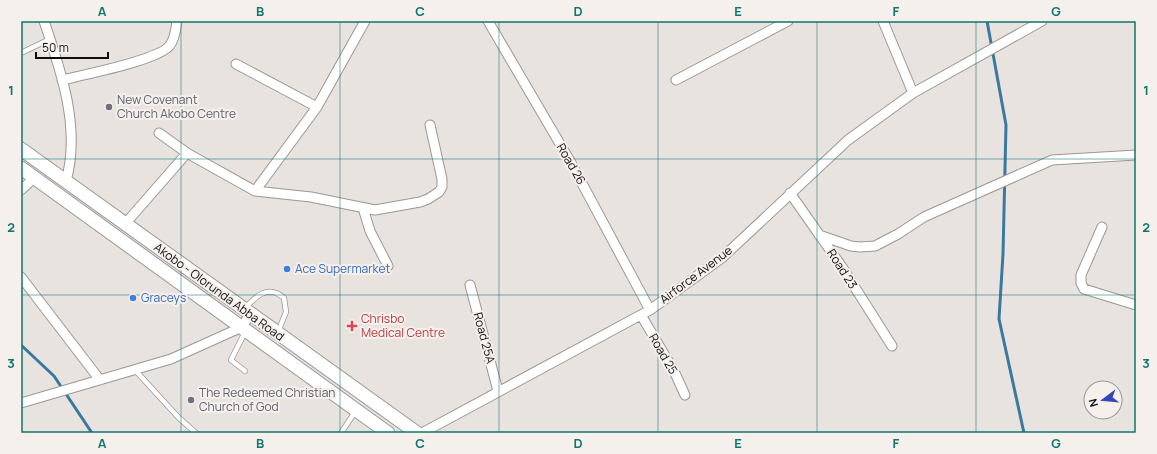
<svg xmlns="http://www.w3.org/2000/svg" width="1157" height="454" font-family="Manrope,sans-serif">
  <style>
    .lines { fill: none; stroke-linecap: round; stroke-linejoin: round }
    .stream { stroke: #39789f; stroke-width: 3 }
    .service-casing { stroke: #9c9793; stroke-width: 6 }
    .minor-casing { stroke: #9c9793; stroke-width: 11 }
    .secondary-casing { stroke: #9c9793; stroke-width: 15 }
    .service { stroke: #fff; stroke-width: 4.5 }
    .minor { stroke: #fff; stroke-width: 9 }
    .secondary { stroke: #fff; stroke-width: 13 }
    .grid { fill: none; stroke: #0f766e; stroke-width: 1; stroke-opacity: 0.55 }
    .worship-dot { fill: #6b7280; stroke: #f6f0ed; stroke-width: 1.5 }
    .shop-dot { fill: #3f7fe0; stroke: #f6f0ed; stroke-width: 1.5 }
    .health-dot { fill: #e0444e; stroke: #f6f0ed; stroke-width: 1.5 }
    .labels { text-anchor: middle; stroke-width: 4; stroke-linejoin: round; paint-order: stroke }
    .worship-label { font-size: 12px; fill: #5b616d; stroke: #f6f0ed; text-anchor: start }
    .street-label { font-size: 12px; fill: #100e0d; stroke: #f6f0ed }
    .shop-label { font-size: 12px; fill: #366cbe; stroke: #f6f0ed; text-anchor: start }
    .health-label { font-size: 12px; fill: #be3a42; stroke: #f6f0ed; text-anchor: start }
    .neatline { fill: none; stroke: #0f766e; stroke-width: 1.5 }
    .grid-label { font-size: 13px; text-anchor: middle; font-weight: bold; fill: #0f766e }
  </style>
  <rect width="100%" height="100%" fill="#e9e3df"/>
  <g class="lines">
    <path class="stream" d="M987,21l19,104 -3,129 -4,65 25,114
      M21,345l33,31 38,57"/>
    <g class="service-casing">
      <path id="service" d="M21,53l29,-14
        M244,309c12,-13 24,-25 40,-11l2,14 -8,20
        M135,370l43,47 18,16
        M245,371l-14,-11 14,-28
        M341,433l14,-21"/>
    </g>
    <g class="minor-casing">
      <path id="minor" d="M44,21c17,50 37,107 22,160
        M488,21l82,140 80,149
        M883,21l30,72
        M236,64l81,43
        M62,80c21,-5 98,-20 108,-35 5,-6 6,-17 7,-24
        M676,80l112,-59
        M159,133l28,20 68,38 56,6 64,13 45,-8 8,-3 11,-7 3,-5v-8l-12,-54
        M21,190l13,-12
        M255,191l62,-84 48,-86
        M790,193l52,74 50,79
        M363,208l7,23 18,35
        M125,224l62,-71
        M1102,227l-21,48v8l3,6 52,16
        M819,235l32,11 9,1 15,-1 23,-12 26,-17 128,-57 84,-5
        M21,277l79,103
        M470,285l28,106
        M641,315l33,56 11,24
        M21,403l150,-44 71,-32 8,-13
        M422,433l228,-123 73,-53 125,-117 65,-47 129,-72"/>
    </g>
    <g class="secondary-casing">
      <path id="secondary" d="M21,149l396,284
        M21,168l367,265"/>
    </g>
    <use href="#service" class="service"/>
    <use href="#minor" class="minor"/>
    <use href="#secondary" class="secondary"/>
  </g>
  <path class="grid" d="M181,21v412M340,21v412M499,21v412M658,21v412M817,21v412M976,21v412M21,159h1115M21,295h1115"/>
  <g class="worship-dot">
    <circle cx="109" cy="107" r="4"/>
    <circle cx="191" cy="400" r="4"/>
  </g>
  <g class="shop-dot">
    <circle cx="287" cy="269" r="4"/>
    <circle cx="133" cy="298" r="4"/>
  </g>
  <path class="health-dot" d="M350 320h4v4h4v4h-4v4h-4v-4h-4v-4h4z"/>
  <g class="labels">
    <g class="worship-label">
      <text x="117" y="104">New Covenant<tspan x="117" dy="14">Church Akobo Centre</tspan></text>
      <text x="199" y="397">The Redeemed Christian<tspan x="199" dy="14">Church of God</tspan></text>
    </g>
    <g class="street-label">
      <text transform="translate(571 164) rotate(60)" y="4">Road 26</text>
      <text transform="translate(842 269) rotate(57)" y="4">Road 23</text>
      <text transform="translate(696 275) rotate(-37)" y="4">Airforce Avenue</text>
      <text transform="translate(219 292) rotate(36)" y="4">Akobo - Olorunda Abba Road</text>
      <text transform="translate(484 338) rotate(75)" y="4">Road 25A</text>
      <text transform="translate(663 354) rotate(60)" y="4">Road 25</text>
    </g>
    <g class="shop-label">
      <text x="295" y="273">Ace Supermarket</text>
      <text x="141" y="302">Graceys</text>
    </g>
    <g class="health-label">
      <text x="361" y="323">Chrisbo<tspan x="361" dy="14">Medical Centre</tspan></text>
    </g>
  </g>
  <rect width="1157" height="454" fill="none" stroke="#f6f0ed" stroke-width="44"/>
  <g transform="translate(1103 400) rotate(254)"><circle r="19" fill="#f6f0ed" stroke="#9a9693"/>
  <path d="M0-3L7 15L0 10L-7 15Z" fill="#3447b9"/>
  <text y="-6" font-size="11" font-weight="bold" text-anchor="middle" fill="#100e0d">N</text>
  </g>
  <path d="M36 52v6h72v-6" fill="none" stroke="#100e0d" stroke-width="2"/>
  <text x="42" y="52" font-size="12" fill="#100e0d" stroke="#f6f0ed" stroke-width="3" paint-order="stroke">50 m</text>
  <rect x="22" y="22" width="1113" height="410" class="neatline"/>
  <g class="grid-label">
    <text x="102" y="16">A</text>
    <text x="260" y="16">B</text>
    <text x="420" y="16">C</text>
    <text x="578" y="16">D</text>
    <text x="738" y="16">E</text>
    <text x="896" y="16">F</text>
    <text x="1056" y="16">G</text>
    <text x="11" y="95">1</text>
    <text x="1146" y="95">1</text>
    <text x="11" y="232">2</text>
    <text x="1146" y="232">2</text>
    <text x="11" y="368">3</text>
    <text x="1146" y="368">3</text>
    <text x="102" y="448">A</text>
    <text x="260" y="448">B</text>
    <text x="420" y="448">C</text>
    <text x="578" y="448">D</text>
    <text x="738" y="448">E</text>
    <text x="896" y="448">F</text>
    <text x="1056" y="448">G</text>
  </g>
</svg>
